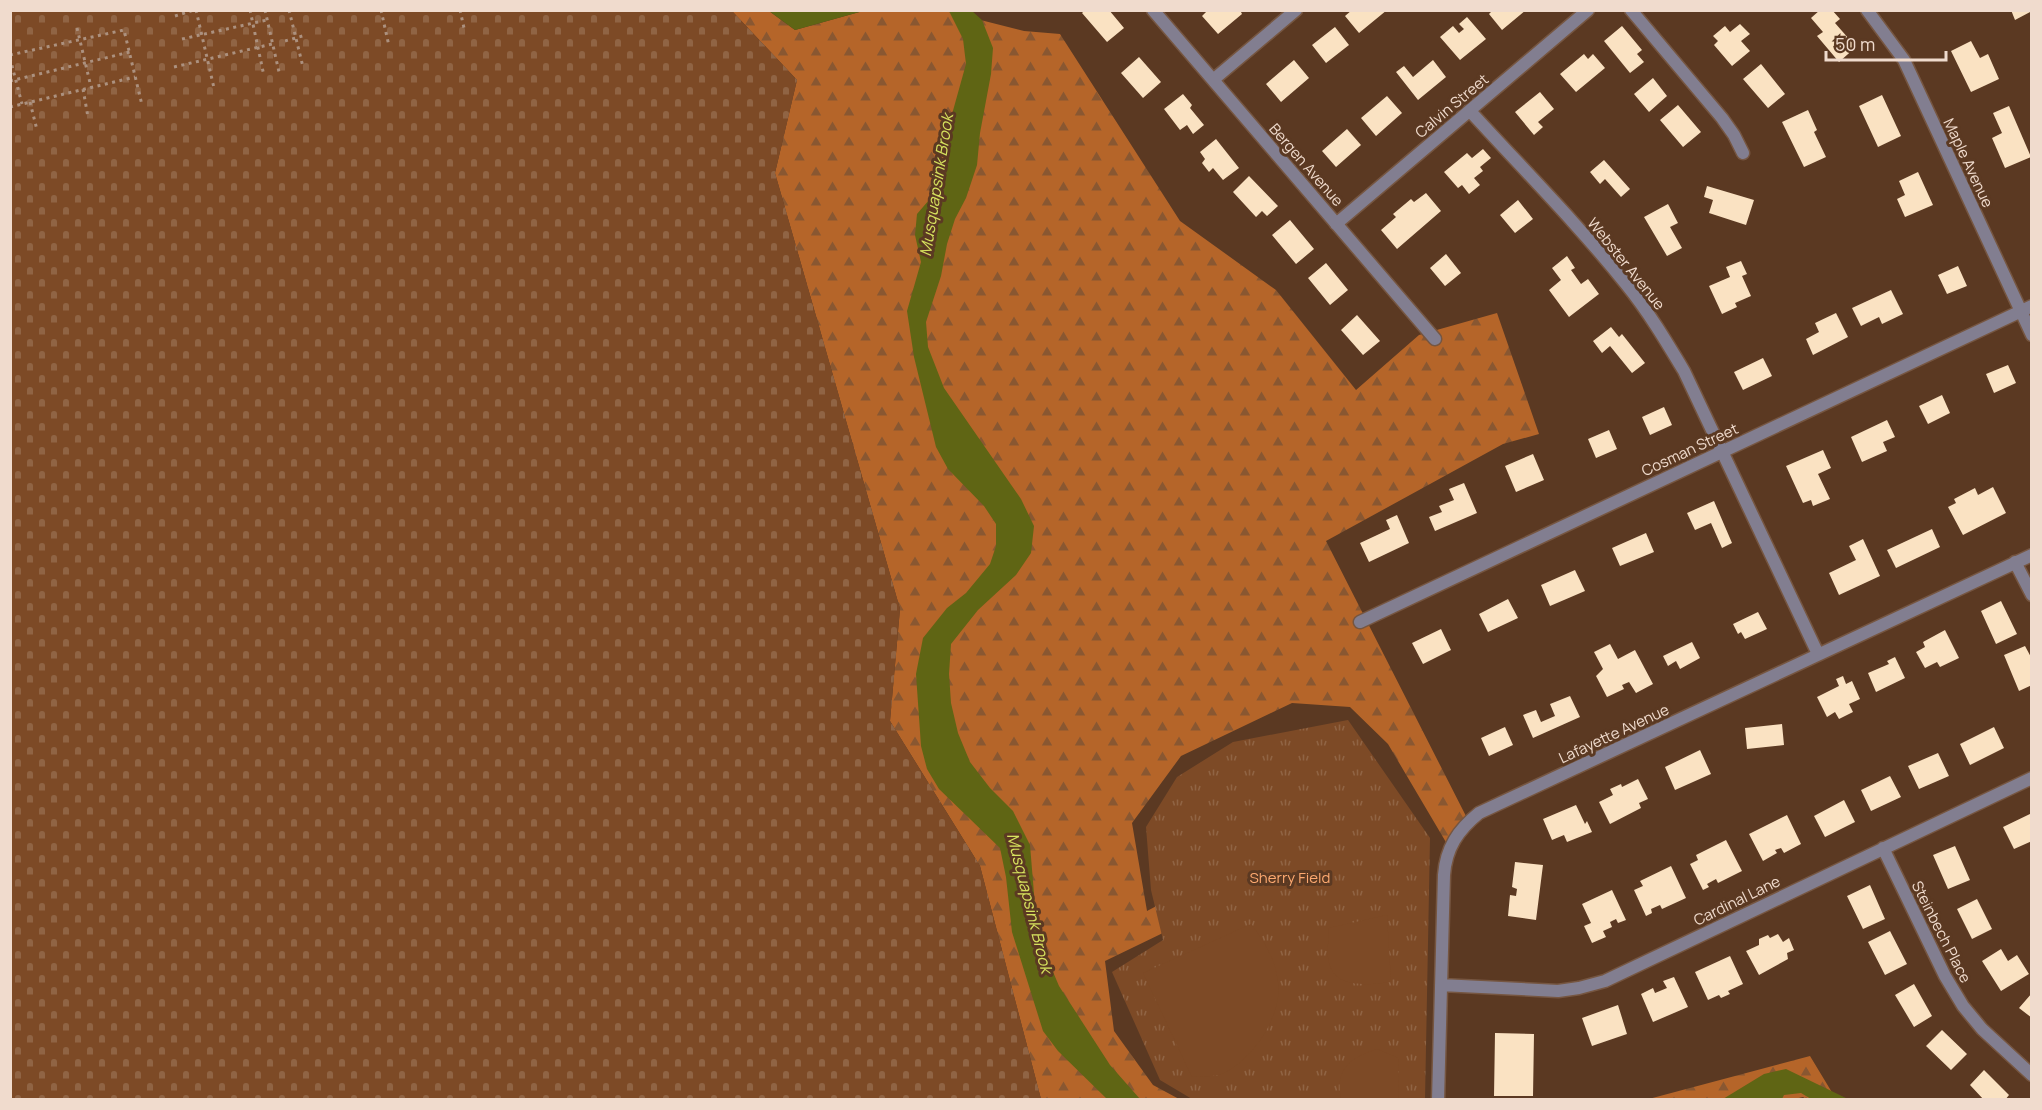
<svg xmlns="http://www.w3.org/2000/svg" width="2042" height="1110" font-family="Manrope,sans-serif">
  <style>
    .forest { fill: url(#forest-firs) }
    .cemetery { fill: url(#cemetery-stones) }
    .park { fill: url(#park-tufts) }
    .pitch { fill: #7d4a26 }
    .water { fill: #5f6514 }
    .building { fill: #fae2c2 }
    .lines { fill: none; stroke-linecap: round; stroke-linejoin: round }
    .minor-casing { stroke: #765641; stroke-width: 15 }
    .path { stroke: #ac917f; stroke-width: 3; stroke-dasharray: 3 4.5; stroke-linecap: butt }
    .minor { stroke: #827e90; stroke-width: 12 }
    .labels { text-anchor: middle; stroke-width: 6; stroke-linejoin: round; paint-order: stroke }
    .street-label { font-size: 15px; fill: #f0dbcd; stroke: #5b3922 }
    .park-label { font-size: 15px; fill: #fda970; stroke: #5b3922 }
    .water-label { font-size: 16px; font-style: italic; fill: #d6e25e; stroke: #5b3922 }
  </style>
  <defs>
    <pattern id="forest-firs" width="22" height="20" patternUnits="userSpaceOnUse" patternTransform="scale(1.5)"><rect width="22" height="20" fill="#b56529"/><path d="M5 1l3.5 6h-7zM16 11l3.5 6h-7z" fill="#895731"/></pattern>
    <pattern id="cemetery-stones" width="16" height="16" patternUnits="userSpaceOnUse" patternTransform="scale(1.5)"><rect width="16" height="16" fill="#7d4a26"/><path d="M2 7V4a2 2 0 0 1 4 0v3zM10 15v-3a2 2 0 0 1 4 0v3z" fill="#906444"/></pattern>
    <pattern id="park-tufts" width="24" height="20" patternUnits="userSpaceOnUse" patternTransform="scale(1.5)"><rect width="24" height="20" fill="#7d4a26"/><path d="M3 7l-1-3M5 7V3M7 7l1-3M15 17l-1-3M17 17v-4M19 17l1-3" fill="none" stroke="#906444"/></pattern>
  </defs>
  <rect width="100%" height="100%" fill="#5b3922"/>
  <path class="forest" d="M732,11h37l26,19 68,-19h82l79,20 36,3 120,187 96,69 80,100 63,-55 78,-22 42,121 -36,10 -177,97 143,281 -19,27 -62,-105 -38,-37 -58,-4 -111,53 -49,67 15,88 38,-20 11,26 -91,44 9,70 39,54 26,14h-138l-61,-233 -90,-145 10,-112 -125,-436 22,-93z
    M1810,1056l26,43h-30l-3,-2 -13,3h-145z"/>
  <path class="cemetery" d="M10,11h722l65,69 -22,93 125,436 -10,112 90,145 61,233h-1030z"/>
  <path class="park" d="M1348,720l82,118 -5,261h-233l-32,-19 -48,-108 51,-32 -12,-50 -5,-63 31,-50 56,-35z"/>
  <path class="pitch" d="M1387,915l4,67c-23,3 -60,8 -63,-25 -1,-10 1,-20 1,-29z
    M1251,924c14,18 24,35 27,58 5,33 -25,77 -54,91 -9,4 -23,3 -32,4l-49,-104z
    M1377,1049l21,9 1,41h-58c-6,-31 9,-41 36,-50z"/>
  <path class="water" d="M769,11h94l-68,19z
    M945,11h27l10,9 11,28 -2,26 -11,59 -3,32 -11,33 -11,21 -8,25 -6,32 -15,46 2,25 16,41 77,111 13,27 -3,27 -15,22 -38,35 -27,34 -2,30 2,29 7,30 12,29 20,26 23,23 17,34 6,73 12,42 11,26 51,79 30,34h-33l-49,-48 -15,-20 -31,-99 -6,-55 -6,-29 -61,-59 -12,-20 -6,-23 -5,-72 7,-36 24,-30 19,-15 24,-29 6,-18v-22l-12,-18 -36,-37 -12,-22 -22,-90 -7,-46 14,-49 -6,-27 2,-21 18,-21 10,-19 4,-49 17,-61 -3,-25 -14,-28z
    M1786,1069l62,30h-37l-10,-6 -17,2 -2,4h-59l41,-25z"/>
  <path class="building" d="M1085,10h24l15,18 -17,14 -25,-29z
    M1208,10h32l2,4 -24,20 -16,-18z
    M1352,10h35l-28,23 -14,-17z
    M1493,10h33l-24,20 -13,-16z
    M1820,10h12l8,9 -5,4 21,24 -17,15 -22,-26 6,-4 -12,-14z
    M2011,10h21v1l-17,9z
    M1467,17l19,22 -26,21 -20,-23 13,-11 6,7 5,-4 -5,-5z
    M1740,24l10,10 -9,7 9,10 -18,15 -18,-21 4,-4 -5,-5 12,-10 5,6z
    M1622,26l20,24 -5,4 7,8 -14,11 -26,-32z
    M1335,27l14,18 -23,18 -14,-18z
    M1971,41l9,17 8,-4 11,25 -28,13 -20,-41z
    M1584,54l4,5 5,-5 12,14 -29,24 -16,-18z
    M1139,57l22,25 -18,16 -22,-25z
    M1294,60l15,18 -28,24 -15,-18z
    M1433,60l13,17 -28,23 -22,-28 8,-6 9,11z
    M1761,64l24,30 -17,14 -25,-29z
    M1653,78l14,18 -18,16 -15,-18z
    M1540,92l14,17 -16,13 5,5 -9,8 -19,-23z
    M1183,94l9,11 -2,3 14,17 -11,9 -6,-9 -7,5 -16,-21z
    M1882,95l19,41 -23,11 -19,-41z
    M1387,96l15,17 -26,23 -15,-18z
    M1678,105l23,27 -18,15 -23,-27z
    M2009,106l22,51 -26,11 -13,-30 10,-5 -9,-20z
    M1808,110l9,20 -3,2 12,25 -22,10 -22,-45z
    M1347,129l14,16 -25,22 -14,-16z
    M1216,139l23,29 -16,12 -10,-12 -4,4 -7,-9 3,-4 -5,-7z
    M1483,149l8,9 -11,9 3,4 -9,7 6,7 -11,9 -7,-9 -4,3 -14,-16 23,-19 5,5z
    M1604,160l26,29 -9,8 -16,-18 -5,5 -10,-12z
    M1918,172l15,33 -28,12 -8,-18 8,-4 -6,-14z
    M1249,176l29,30 -11,10 -5,-5 -6,6 -23,-25z
    M1707,186l47,14 -8,25 -37,-12 4,-13 -9,-3z
    M1426,193l15,18 -44,38 -16,-19 15,-13 -3,-3 18,-15 3,3z
    M1518,200l15,19 -18,14 -15,-18z
    M1668,204l10,19 -8,4 12,21 -15,8 -23,-39z
    M1290,220l24,29 -18,15 -24,-29z
    M1446,254l15,19 -16,13 -15,-18z
    M1567,256l8,12 -4,2 10,14 7,-5 11,15 -30,23 -20,-27 12,-10 -9,-12z
    M1741,261l6,13 -5,2 9,20 -16,7 2,4 -15,7 -13,-28 21,-9 -4,-10z
    M1326,263l22,27 -18,15 -22,-27z
    M1958,266l9,20 -20,8 -9,-19z
    M1891,290l12,24 -21,10 -3,-7 -18,9 -9,-18z
    M1836,313l12,24 -35,18 -7,-16 13,-7 -4,-9z
    M1357,315l23,26 -17,14 -22,-25z
    M1611,327l8,10 3,-3 23,29 -13,10 -22,-27 -8,7 -9,-12z
    M1763,358l9,18 -29,14 -9,-18z
    M2008,365l8,18 -22,10 -8,-19z
    M1942,395l8,18 -22,11 -9,-18z
    M1664,407l8,18 -22,10 -8,-18z
    M1887,420l8,17 -12,5 4,9 -25,11 -11,-25z
    M1609,430l8,19 -21,9 -8,-19z
    M1823,450l8,18 -13,6 12,25 -17,7 -2,-6 -8,3 -17,-37z
    M1533,454l11,26 -28,12 -11,-26z
    M1464,483l13,30 -42,18 -6,-14 13,-5 -3,-6 15,-6 -5,-11z
    M1993,487l13,26 -43,22 -15,-28 8,-4 -2,-4 21,-11 3,7z
    M1714,501l18,42 -10,5 -11,-25 -16,7 -8,-17z
    M1397,515l12,28 -40,19 -9,-19 30,-14 -4,-9z
    M1932,529l8,18 -44,21 -9,-18z
    M1646,533l8,19 -34,14 -8,-18z
    M1863,539l17,37 -41,19 -10,-22 27,-13 -7,-14z
    M1575,570l10,21 -35,15 -9,-21z
    M1508,599l10,19 -30,14 -9,-18z
    M2001,601l16,33 -21,10 -15,-33z
    M1758,612l9,17 -22,10 -4,-7 -3,2 -5,-10z
    M1441,629l10,21 -28,14 -11,-21z
    M1945,630l14,28 -19,9 -3,-5 -12,6 -9,-16 9,-5 -2,-5z
    M1692,642l8,16 -20,11 -4,-8 -8,5 -5,-10z
    M1610,644l8,15 17,-9 18,34 -17,9 -7,-11 -7,3 2,4 -17,8 -11,-21 7,-7 -9,-17z
    M2025,646l7,13v26l-13,6 -15,-36z
    M1895,657l10,21 -29,14 -8,-19 21,-9 -2,-3z
    M1843,676l3,8 6,-3 8,18 -11,5 4,8 -14,7 -4,-7 -8,5 -10,-20 22,-11 -3,-7z
    M1570,696l10,21 -47,21 -10,-23 13,-5 5,12 14,-6 -5,-12z
    M1782,724l2,21 -37,4 -2,-21z
    M1505,727l8,18 -24,11 -8,-18z
    M1994,727l10,21 -34,17 -10,-21z
    M1700,750l11,24 -36,16 -10,-23z
    M1938,753l11,23 -30,13 -11,-23z
    M1890,776l11,21 -30,14 -10,-21z
    M1638,779l10,20 -9,4 2,5 -31,16 -11,-22 14,-7 -3,-6 11,-5 1,3z
    M1844,800l11,22 -30,15 -11,-21z
    M1576,805l9,19 2,-3 5,11 -25,10 -3,-7 -12,5 -9,-21z
    M2032,813v28l-18,8 -11,-22z
    M1787,815l14,29 -17,9 -3,-5 -6,2 2,3 -14,8 -14,-27z
    M1726,840l16,31 -24,12 -2,-4 -9,5 2,3 -6,3 -13,-26 8,-4 -2,-5z
    M1955,846l15,34 -22,9 -15,-34z
    M1515,862l28,3 -7,55 -28,-4 2,-21 6,1 1,-7 -5,-2z
    M1671,866l15,32 -24,11 -2,-4 -9,4 1,4 -6,3 -12,-26 9,-4 -3,-5z
    M1870,885l15,34 -22,10 -16,-33z
    M1612,890l14,30 -8,3 -2,-4 -6,3 2,5 -9,4 3,6 -14,6 -8,-17 7,-3 -9,-19z
    M1977,899l15,30 -20,10 -15,-30z
    M1890,931l17,33 -22,11 -17,-33z
    M1778,934l5,8 6,-4 5,12 -7,3 1,6 -29,16 -13,-24 13,-6v-6l9,-4 2,3z
    M2001,949l7,12 9,-6 12,19 -28,17 -19,-30z
    M1730,956l13,28 -15,7 2,3 -9,4 -2,-3 -11,5 -13,-28z
    M1674,977l14,30 -35,15 -12,-28 12,-6 2,5 12,-5 -4,-7z
    M1914,984l18,32 -18,11 -19,-32z
    M2032,993v25l-13,-10z
    M1618,1005l9,29 -35,12 -10,-28z
    M1942,1030l25,24 -16,16 -25,-24z
    M1495,1033l39,1 -1,62h-39z
    M1984,1070l25,25 -4,5h-21l-14,-15z"/>
  <g class="lines">
    <g class="minor-casing">
      <path id="minor" d="M1153,10l282,329
        M1631,10l91,108 12,17 9,18
        M1867,10l37,50 128,275
        M1213,80l83,-70
        M1470,111c52,57 107,112 156,173 22,27 40,57 58,87l134,283
        M1336,224l252,-214
        M2015,562l17,33
        M1360,622l672,-316
        M1883,848l62,128 18,30 19,23 50,46
        M1441,985l117,6 21,-3 26,-7 427,-203
        M1438,1100l6,-225c2,-27 14,-45 35,-62l553,-258"/>
    </g>
    <path class="path" d="M196,10l18,78
      M250,10l14,66
      M265,10l14,62
      M289,10l14,57
      M381,10l8,36
      M460,10l4,18
      M175,16l19,-6
      M77,28l14,59
      M182,39l85,-19
      M285,41l21,-6
      M10,55l114,-25 18,75
      M10,58l12,46
      M174,67l98,-23
      M10,81l120,-29
      M83,89l5,28
      M30,102l7,28
      M10,107l125,-30"/>
    <use href="#minor" class="minor"/>
  </g>
  <g class="labels">
    <g class="street-label">
      <text transform="translate(1452 106) rotate(-40)" y="5">Calvin Street</text>
      <text transform="translate(1968 163) rotate(65)" y="5">Maple Avenue</text>
      <text transform="translate(1306 165) rotate(49)" y="5">Bergen Avenue</text>
      <text transform="translate(1626 264) rotate(51)" y="5">Webster Avenue</text>
      <text transform="translate(1690 450) rotate(-25)" y="5">Cosman Street</text>
      <text transform="translate(1614 734) rotate(-25)" y="5">Lafayette Avenue</text>
      <text transform="translate(1737 901) rotate(-26)" y="5">Cardinal Lane</text>
      <text transform="translate(1941 932) rotate(63)" y="5">Steinbech Place</text>
    </g>
    <g class="park-label">
      <text x="1290" y="883">Sherry Field</text>
    </g>
    <g class="water-label">
      <text transform="translate(936 185) rotate(-81)" y="6">Musquapsink Brook</text>
      <text transform="translate(1030 903) rotate(76)" y="6">Musquapsink Brook</text>
    </g>
  </g>
  <rect width="2042" height="1110" fill="none" stroke="#f0dbcd" stroke-width="24"/>
  <path d="M1826 51v9h120v-9" fill="none" stroke="#f0dbcd" stroke-width="3"/>
  <text x="1835" y="51" font-size="18" fill="#f0dbcd" stroke="#5b3922" stroke-width="4.5" paint-order="stroke">50 m</text>
</svg>
